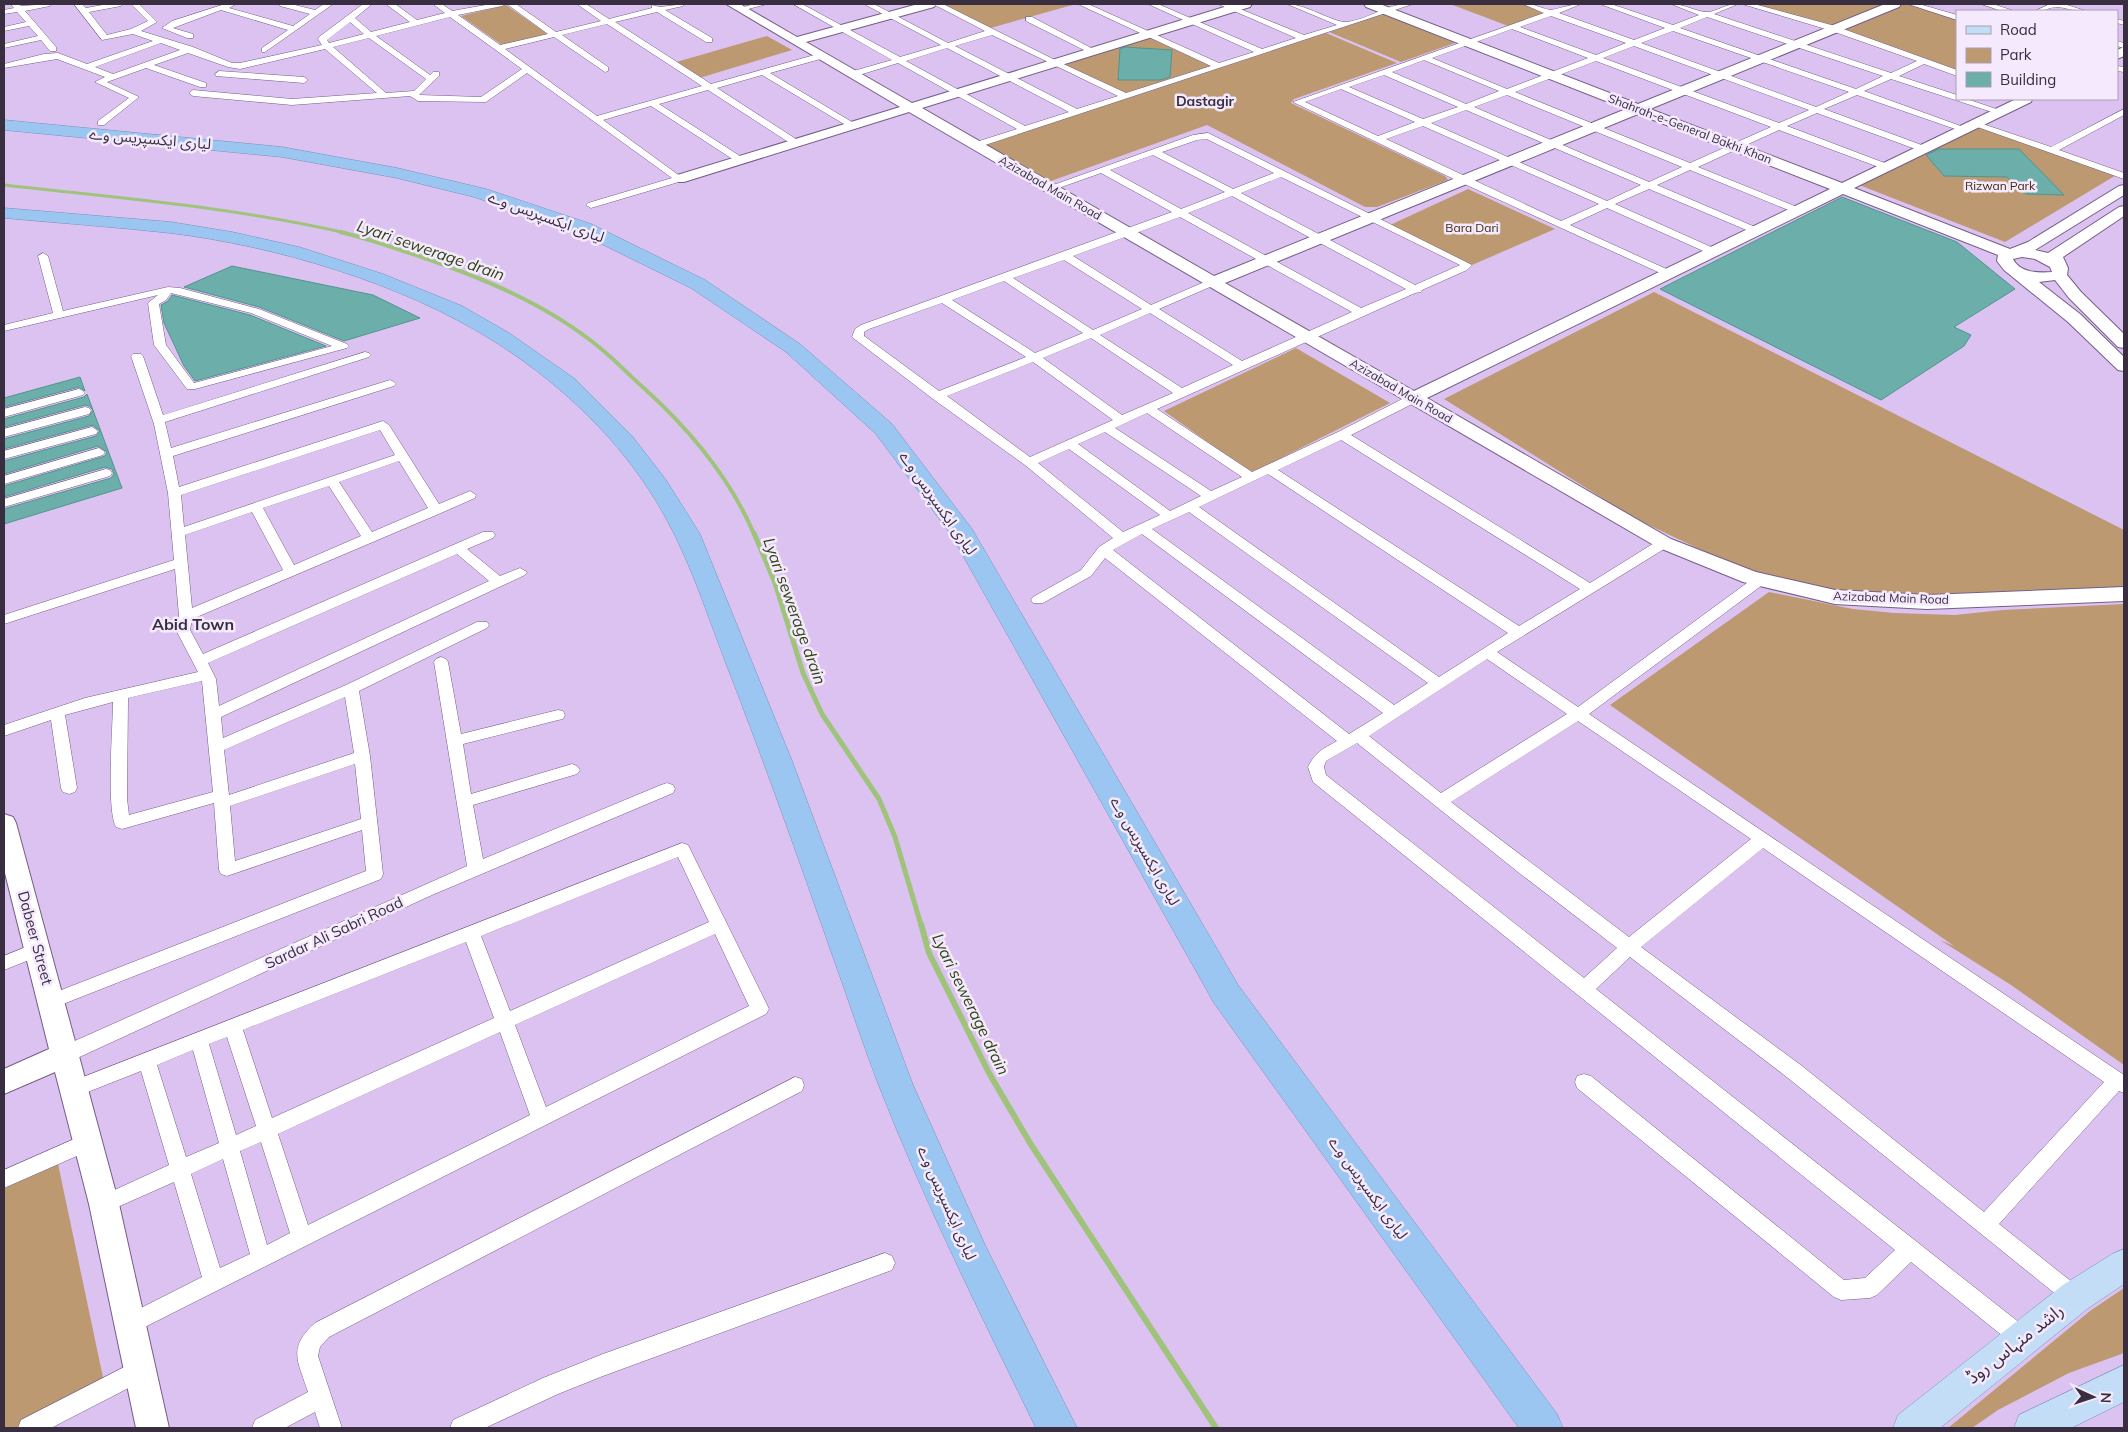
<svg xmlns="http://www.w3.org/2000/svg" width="2128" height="1432" font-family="Mulish,'Noto Sans Arabic',sans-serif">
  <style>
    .green { fill: #bc9971 }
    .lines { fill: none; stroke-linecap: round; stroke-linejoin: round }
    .stream-far3 { stroke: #a0c37c; stroke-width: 3 }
    .stream-far2 { stroke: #a0c37c; stroke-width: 4 }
    .stream-far1 { stroke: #a0c37c; stroke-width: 5 }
    .stream { stroke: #a0c37c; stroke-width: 6 }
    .building { fill: #6cafaa; stroke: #51948f }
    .street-casing { stroke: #755e87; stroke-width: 1 }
    .secondary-casing { stroke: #755e87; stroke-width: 2 }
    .primary-casing { stroke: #7891b4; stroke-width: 1 }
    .highway-casing { stroke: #7891b4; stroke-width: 1 }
    .street { fill: #fff; fill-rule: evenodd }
    .secondary { fill: #fff; fill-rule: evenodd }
    .primary { fill: #c3ddf7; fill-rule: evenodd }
    .highway { fill: #9bc6f2; fill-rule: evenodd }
    .labels { text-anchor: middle; stroke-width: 5; stroke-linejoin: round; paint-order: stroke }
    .far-street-label { font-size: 12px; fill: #382e40; stroke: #f5eafd }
    .far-park-label { font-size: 12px; fill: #3f290c; stroke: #f5eafd }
    .far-neighbourhood-label { font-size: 14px; font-weight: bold; fill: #382e40; stroke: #f5eafd }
    .street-label { font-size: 15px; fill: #382e40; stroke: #f5eafd }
    .water-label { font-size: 16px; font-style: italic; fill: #2d4310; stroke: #f5eafd }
    .neighbourhood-label { font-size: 16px; font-weight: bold; fill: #382e40; stroke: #f5eafd }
    .near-street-label { font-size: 18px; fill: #382e40; stroke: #f5eafd }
  </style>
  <rect width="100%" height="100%" fill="#dcc2f1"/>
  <path class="green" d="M937,4h139l-89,25z
    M1450,4h77l25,9 -41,14z
    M1746,4h166l45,14v53l-125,-43z
    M506,5l42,29 -46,11 -41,-29z
    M1382,14l10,3 63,26 -54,19 -72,-30z
    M1326,33l71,30 -103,36 -3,4 154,73 3,4 -71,27h-12l-158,-82 -156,56 -65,-37z
    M1148,34l70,32 -93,30 -71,-33z
    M767,36l25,14 -96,29 -23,-16z
    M1974,124l144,50 -113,68 -151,-59z
    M1468,189l87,40 -83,36 -82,-40z
    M1654,292l470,238v57l-246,9 -92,-12 -70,-27 -82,-39 -190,-119z
    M1296,348l94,55 -139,70 -87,-62z
    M1769,592l84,17 41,4 61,2 48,-5 121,-6v461l-113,-80 -71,-45 14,6 -344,-241z
    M57,1159l48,228 -77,41h-24v-244z
    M2124,1288v65l-55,20 -71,37 -26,18h-24l142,-117z"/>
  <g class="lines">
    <path class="stream-far3" d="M4,185c114,13 230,22 342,48"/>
    <path class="stream-far2" d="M340,232c26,6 51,15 76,23 64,22 129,48 183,92 16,13 31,29 47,43 45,41 84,88 108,144"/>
    <path class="stream-far1" d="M754,533l21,50 28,90 19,41 57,85 16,38 26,88"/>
    <path class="stream" d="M921,924l8,29 60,120 41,70 186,285"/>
  </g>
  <path class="building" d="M1125,47l47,3 -2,27 -10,3h-42l2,-31z
    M1939,149h80l45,46 -38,-1 -19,-17 -63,-1 -18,-21z
    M1842,197l115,45 58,47 -61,38 17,8 -7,11 -83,54 -221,-111z
    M232,266l141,29 47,23 -76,23 -85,-34 -75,-20z
    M172,295l78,20 76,31 -131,35 -11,-15 -20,-43 -3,-18 7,-4z
    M80,377l5,14 -6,-4 -75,20v-9z
    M87,394l35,94 -118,36v-15l107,-31 3,-4 -2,-5 -7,-2 -101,30v-11l101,-30 2,-4 -9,-6 -94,28v-13l92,-25 4,-5 -8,-6 -88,24v-10l85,-23 4,-6 -4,-4 -4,-1 -81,22v-8l80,-22z"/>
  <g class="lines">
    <g class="street-casing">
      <path id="street" d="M11,4h8l2,2 30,-2 -1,2 -25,5 31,36v4h-6l-9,-11 -37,8v-4l34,-8 -9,-10 -25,5v-4l22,-5 -9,-10 -13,2v-4l10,-2z
        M74,4h8l4,4 22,-4h14l-1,2 -32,6 18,23 24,-6 17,-8 -17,-17h8l18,18 -16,9 52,16 39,16h8l82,-18 -4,-6 1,-2 44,-33h9l-17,14 16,14 39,-10 -24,-18h9l22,16 28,-7 -12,-9h9l10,7 39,-7h15l-4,2 -44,9 42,30 48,-11 -41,-30h9l40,28 45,-11 -24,-17h9l23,15 43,-11v-3l8,2 24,-3 -1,2 -18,4 47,28v4h-6l-49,-30 -42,10 96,62 107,-30h6v4l-54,15 87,52 -5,3 -3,-1 -87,-52 -45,13 82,53v4h-6l-85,-55 -49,14 84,54v4h-6l-86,-56 -48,14 81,59 -2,2 -91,27 -5,-3 2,-2 84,-25 -145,-105 -41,29 -68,-1 -8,-5 -118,9 -99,-9 -4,-3 4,-3 99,9 85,-6 -52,-44 -85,20 -12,-2 -40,-14 -34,12 52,18v4h-6l-54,-19 -39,14 32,15 -35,28h-6v-4l31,-23 -34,-16 10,-5 -48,-18 -53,9v-4l40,-10 14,-1 29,11 66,-23 -20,-7 -31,6zM450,17l72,52 -41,28 -62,-2 20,-19v-4h-6l-3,3 -54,-39zM350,22l14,12 -35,9 -2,-3zM607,24l95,62 -105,30 -92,-67 49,-12 51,35 3,-1v-4l-46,-32zM369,38l57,41 -12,12 -28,2 -53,-46zM161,43l19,7 -67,24 -18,-7z
        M225,4h11l-7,4 64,18 17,-12 -30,-8 -1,-2h12l24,6 9,-6h9l-68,48h-3v-4l26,-18 -67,-20 -48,18 20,6v4h-6l-25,-10 10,-7z
        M754,4h13l-26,7 -4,-2z
        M793,4h9l98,53 41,-12 -77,-41h10l74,39 37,-12 -52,-27h10l114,57 69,32 85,-27 -133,-62h10l131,59 35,-11 -106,-48h10l104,45 34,-11 -78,-34h10l76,31 33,-10 -50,-21c19,0 47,19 59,18 23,-2 43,-20 67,-18l-437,144 -3,-1v-4l44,-14 -119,-66 -42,13h-6v-4l42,-12zM992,35l126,61 -41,13 -122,-63zM947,48l122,64 -44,14 -119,-65z
        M1523,4c10,-1 17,4 27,6 5,0 21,-6 31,-6l-22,9 75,27 31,-12 -65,-24h11l62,21 26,-10 -28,-11c13,0 26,8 36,8 9,0 18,-8 31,-8l-24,10 177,59 26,-12 -88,-31 -87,-26h12l81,22 122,44v6l-33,-12 -25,12 58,19v4h10l35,12 -1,2h-6l-104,-34 -27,12 105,38 -2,2h-6l-104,-36 -33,14 103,38v4h-6l-104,-38 -30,13 103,39v4h-6l-105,-39 -81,37 104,42v4l-4,1 -108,-44 -33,15 103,44v4l-4,1 -107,-45 -34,15 103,46 1,2 -1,2h-8l-103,-46 -37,17 103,47 1,2 -1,2 -4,1 -209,-95 -167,-80 251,-89zM1551,16l75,27 -30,12 -76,-28zM1707,17l176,59 -27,13 -176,-61zM1512,29l76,29 -81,31 -75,-31zM1673,31l176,61 -33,15 -175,-64zM1634,46l175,64 -30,13 -176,-65zM1424,60l75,31 -33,13 -74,-32zM1596,61l175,66 -81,36 -175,-71zM1384,75l74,32 -35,12 -74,-32zM1341,89l74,33 -37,14 -73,-34zM1507,95l175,72 -33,15 -175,-75zM1466,110l175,75 -34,16 -176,-78zM1423,126l176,78 -38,17 -175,-82z
        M1908,4h11l38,11v5z
        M1981,4h12l21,7h-12z
        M2050,4h14l22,7c-10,1 -18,-3 -28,-4 -7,-1 -14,5 -23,4z
        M1026,17h6l65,34 -7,2 -64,-32z
        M2117,19l7,2v4l-7,-2z
        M2117,41l7,2v5l-7,-2z
        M2117,66l7,1v5l-7,-1z
        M219,71l85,6 4,3 -4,3 -88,-7 -1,-2z
        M2124,109v6l-65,35 65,23v6l-155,-55 5,-3 3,1 74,25z
        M1208,133l264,132 -5,5 -45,20 -1,2 -6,1 -258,116 95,63 86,-40 72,-37h8l2,3 -2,3 -67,34 239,148 69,-43h10l2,3 -2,3 -172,106 81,55 177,-130h10l2,3 -2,3 -176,131 535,361v18l-5,-2 -120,133 83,66 3,7 -3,7 -7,3 -7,-3 -280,-226 -158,-121 -34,32 434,342 3,7 -3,7 -8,3 -8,-3 -103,-83 -34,33 -7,3 -29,2 -7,-3 -257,-209 -2,-6 2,-6 7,-2 7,2 253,204 21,-2 30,-28 -582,-468 -5,-15c7,-15 15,-18 29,-26l-232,-183 -14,18 -48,27h-10l-2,-3 2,-3 48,-27 18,-23 14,-9 -88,-73 -92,-66 -81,-62 3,-8 6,-4 311,-113 -71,-39 -48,17h-6l-2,-2 148,-53zM1207,139l67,34 -41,16 -71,-37 35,-12zM1153,155l72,37 -44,17 -71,-39zM1281,177l179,88 -45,20 -174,-92zM1232,196l174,93 -45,19 -173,-95zM1180,217l172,95 -110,49 -83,-52 58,-25 1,-2 -1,-2h-8l-58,25 -78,-49zM1064,260l78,49 -49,21 -80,-52zM1004,281l79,52 -48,20 -83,-53zM942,303l84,54 -87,34 -75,-55v-4l5,-3zM1150,313l83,52 -51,23 -82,-53zM1091,338l82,55 -51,22 -79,-57zM1033,362l80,58 -83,37 -83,-61zM1147,413l95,64 -31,14 -96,-63zM1105,432l96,64 -31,15 -92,-67zM1341,440l239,149 -61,37 -241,-156zM1069,449l91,66 -37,17 -85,-69zM1268,474l240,159 -69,44 -240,-170zM1189,512l239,171 -34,22 -242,-176zM1142,534l241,179 -34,21 -236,-184zM1487,659l80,55 -126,79 -72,-57zM1578,721l173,118 -122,98 -178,-135zM1357,743l161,129 99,76 -33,30 -258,-203 -2,-8 2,-6zM1763,848l341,234 -120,130 -182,-146 -161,-119z
        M43,253l5,3 15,55 105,-24 12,1 79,21 88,35 2,2 -2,2 -152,41h-8l-33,-44 -6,-42 10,-8 -154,36v-6l49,-12 -15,-57zM171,293l80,20 81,33 -138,37 -28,-38 -7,-41 7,-4z
        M365,352l4,1 2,2 -2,2 -204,65 6,26 219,-68 4,2 2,2 -2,2 -221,70 6,31 204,-66 6,4 50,79 31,-13 6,4 -1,3 -34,15 -249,106 -2,11 13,24 280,-122h10l2,3 -2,3 -26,11 33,27 20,-8 7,4 -2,3 -304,142 2,21 123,-53 131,-63h10l2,3 -2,3 -128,63 11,65 13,118 -2,5 -323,127 -6,2 -6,-2 -3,-5 3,-5 320,-125 -4,-41 -135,46 -6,-2 -2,-4 -5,-67 -92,26 -6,-2c-10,-18 -3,-100 -3,-125l-48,13 12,73 -2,4 -6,2 -6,-2 -2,-4 -10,-68 -47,16v-11l81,-27 113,-26 -22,-42 3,-14 -4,-47 -171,55v-9l170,-55 -6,-67 -14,-69 -23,-68 2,-2h8l2,2 20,59zM380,430l15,25 -211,72 -3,-32zM399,461l29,47 -56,24 -33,-50zM329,486l32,50 -67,29 -31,-57zM252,512l31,58 -91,38 -7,-73zM457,554l32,27 -270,125 -3,-27 -8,-16zM202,681l11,111 -84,23 -2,-16 1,-101zM345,697l9,56 -125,42 -5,-45zM355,764l6,55 -126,42 -5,-55z
        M79,389l4,2 2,2 -2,2 -79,22v-8z
        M85,407l4,1 2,3 -2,3 -85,23v-8z
        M92,427l6,4 -2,3 -92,25v-8z
        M99,448l6,4 -2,3 -99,29v-8z
        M106,469l4,1 2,3 -2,3 -106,31v-8z
        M441,657l5,2 2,3 13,72 97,-24 5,1 2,4 -2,4 -5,1 -95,24 8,50 101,-30 5,2 3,4 -3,4 -104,31 10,54 178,-74 6,-2 6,2 2,4 -2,4 -241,102 -359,165 -7,2 -7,-2 -2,-6 2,-6 408,-182 -33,-204 2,-3z
        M682,843l6,2 2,4 79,160 -3,5 -629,317 -7,3 -7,-3 -4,-7 4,-7 79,-40 -28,-95 -70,31 -7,-3 -3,-6 3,-6 72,-33 -28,-94 -66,26 -7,-2 -2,-6 2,-6zM678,857l31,65 -199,89 -29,-75zM715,934l34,72 -203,101 -31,-82zM466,942l28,76 -222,100 -29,-88zM500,1032l30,83 -222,110 -30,-91zM227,1037l29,89 -20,9 -27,-91zM193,1050l26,93 -33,14 -29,-92zM261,1142l29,91 -23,12 -27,-94zM223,1159l27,95 -30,14 -29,-94z
        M38,942l6,2 3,5 -3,5 -40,16v-14z
        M795,1077l7,2 2,6 -2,6 -473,246 -9,10 -2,9 24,72h-22l-5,-16 -30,16h-33l3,-8 53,-28c-10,-31 -21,-44 7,-69z
        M88,1133l7,3 3,6 -3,6 -91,40v-18z
        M885,1253l7,3 3,7 -3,7 -289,106 -45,18 -73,34h-35l3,-8 90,-42 60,-24z
        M140,1359l8,3 3,8 -3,8 -97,50h-33l3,-8z"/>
    </g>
    <g class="secondary-casing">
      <path id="secondary" d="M726,4h14l57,33 121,-33h18l-2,3 -128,35 106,61 322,-99h18l-2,3 -328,101 292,168 412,-167 -260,-102 -2,-3h16l258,100 247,-100h16l-2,3 -249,102 192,74 174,-84h16l-1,3 -177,86 156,61 18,-7 91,-56 5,-1v10l-89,55 13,3 71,-46 5,-1v10l-61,41 5,11 -1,7 14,17 43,42v14l-6,-1 -49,-49 -14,-18 -16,2 41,32 44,43v14l-6,-1 -50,-48 -64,-52 -7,-9 1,-6 -155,-61 -416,204 244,141 85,33 79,18 92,5 197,-8v14l-197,8 -92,-5 -92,-22 -86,-35 -748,-435 -225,70h-10l-2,-3 2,-3 226,-69zM1638,114l192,75 -416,202 -189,-108zM2022,257l13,2 15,8 2,5c-14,1 -32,1 -39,-13z
        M2124,47v9l-7,3v-9z
        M4,814l9,3 3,6 103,381 50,224h-33l-47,-224 -34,-132 -51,22v-25l45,-20 -45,-180z"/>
    </g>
    <g class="primary-casing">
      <path id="primary" d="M2124,1249v35l-37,25 -147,119h-47l5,-13 165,-130 49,-31z
        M2124,1365v37l-53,26h-57l5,-13z"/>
    </g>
    <g class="highway-casing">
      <path id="highway" d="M4,120l278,27 115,21 89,21 105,35 114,56 95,64 92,80 80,105 266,456 319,429 6,14h-44l-305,-425 -262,-467 -76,-102 -90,-82 -95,-64 -114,-56 -103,-35 -77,-19 -115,-21 -278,-27z
        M4,208l167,14 61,10 67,15 84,27 79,32 47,27 66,46 57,57 34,44 34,54 92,227 121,324 72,160 92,183h-41c-55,-113 -111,-225 -157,-342 -17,-44 -31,-88 -47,-132 -34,-97 -68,-193 -105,-288 -23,-60 -42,-122 -78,-176 -39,-60 -96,-112 -157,-150 -91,-57 -216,-94 -322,-107 -55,-6 -111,-10 -166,-15z"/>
    </g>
    <use href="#street" class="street"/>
    <use href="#secondary" class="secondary"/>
    <use href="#primary" class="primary"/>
    <use href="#highway" class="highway"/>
  </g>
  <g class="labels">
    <g class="far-street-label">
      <text transform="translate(1690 129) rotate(21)" y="4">Shahrah-e-General Bakhi Khan</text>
      <text transform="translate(1050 188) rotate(30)" y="4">Azizabad Main Road</text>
      <text transform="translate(1401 391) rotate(30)" y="4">Azizabad Main Road</text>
      <text transform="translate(1891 598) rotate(2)" y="4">Azizabad Main Road</text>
    </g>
    <g class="far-park-label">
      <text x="2000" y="190">Rizwan Park</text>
      <text x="1472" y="232">Bara Dari</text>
    </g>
    <g class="far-neighbourhood-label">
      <text x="1205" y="106">Dastagir</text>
    </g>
    <g class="street-label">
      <text transform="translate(150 139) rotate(5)" y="5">لیاری ایکسپریس وے</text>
      <text transform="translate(546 217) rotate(20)" y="5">لیاری ایکسپریس وے</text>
      <text transform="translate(938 503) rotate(55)" y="5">لیاری ایکسپریس وے</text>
      <text transform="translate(1145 851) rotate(60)" y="5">لیاری ایکسپریس وے</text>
      <text transform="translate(334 933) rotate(-25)" y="5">Sardar Ali Sabri Road</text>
      <text transform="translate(35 938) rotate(75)" y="5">Dabeer Street</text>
      <text transform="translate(1368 1188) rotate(54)" y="5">لیاری ایکسپریس وے</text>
      <text transform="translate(947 1203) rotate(66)" y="5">لیاری ایکسپریس وے</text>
    </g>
    <g class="water-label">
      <text transform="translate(431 250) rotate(19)" y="6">Lyari sewerage drain</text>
      <text transform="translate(795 611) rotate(70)" y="6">Lyari sewerage drain</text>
      <text transform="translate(971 1004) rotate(64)" y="6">Lyari sewerage drain</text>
    </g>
    <g class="neighbourhood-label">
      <text x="193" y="630">Abid Town</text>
    </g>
    <g class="near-street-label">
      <text transform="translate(2015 1344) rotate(-38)" y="6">راشد منہاس روڈ</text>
    </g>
  </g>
  <rect width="2128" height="1432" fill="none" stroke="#382e40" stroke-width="10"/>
  <rect x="1956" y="10" width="162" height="90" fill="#f5eafd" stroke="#a99fb1"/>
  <rect x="1966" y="26" width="25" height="8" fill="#c3ddf7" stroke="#a99fb1"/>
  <text x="2000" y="35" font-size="15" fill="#382e40">Road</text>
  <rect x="1966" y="48" width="25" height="15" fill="#bc9971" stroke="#a99fb1"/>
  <text x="2000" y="60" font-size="15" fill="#382e40">Park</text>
  <rect x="1966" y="72" width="25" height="15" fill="#6cafaa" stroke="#a99fb1"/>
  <text x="2000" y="85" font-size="15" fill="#382e40">Building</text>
  <g transform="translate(2093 1397) rotate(93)" stroke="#f5eafd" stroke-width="4" paint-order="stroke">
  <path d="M0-4L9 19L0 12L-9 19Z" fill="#382e40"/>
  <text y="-8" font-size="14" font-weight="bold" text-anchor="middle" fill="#382e40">N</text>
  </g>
</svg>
